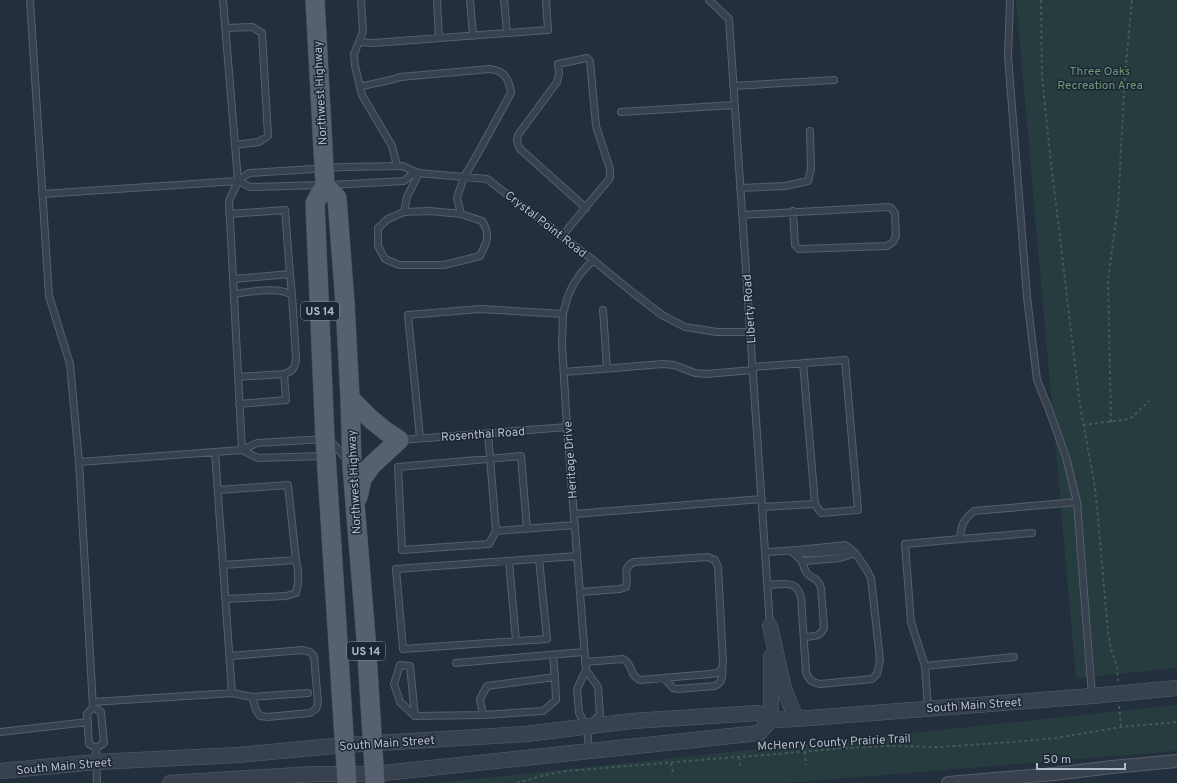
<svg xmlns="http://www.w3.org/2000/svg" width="1177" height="783" font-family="Overpass,sans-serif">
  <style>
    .green { fill: #263c3f }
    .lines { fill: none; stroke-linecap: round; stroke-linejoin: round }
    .service-casing { stroke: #565f6c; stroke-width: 8 }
    .minor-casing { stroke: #565f6c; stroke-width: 14 }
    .tertiary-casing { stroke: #565f6c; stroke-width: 16 }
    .primary-casing { stroke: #414a57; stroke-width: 20 }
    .path { stroke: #44595c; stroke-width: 2; stroke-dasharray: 3 3; stroke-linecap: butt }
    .service { stroke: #38414e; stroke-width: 6 }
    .minor { stroke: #38414e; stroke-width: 12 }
    .tertiary { stroke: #38414e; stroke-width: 15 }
    .primary { stroke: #56606e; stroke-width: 19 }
    .labels { text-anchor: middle; stroke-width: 3; stroke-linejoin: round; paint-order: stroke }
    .shield { fill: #1d2633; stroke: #878f9c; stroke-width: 1 }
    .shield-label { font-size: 11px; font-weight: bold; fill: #b4bcc9 }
    .park-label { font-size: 12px; fill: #6b9a76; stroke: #1d2633 }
    .street-label { font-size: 12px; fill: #b4bcc9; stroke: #1d2633 }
  </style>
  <rect width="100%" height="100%" fill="#242f3e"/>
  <path class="green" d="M1016,0h161v668l-101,10z
    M1177,705v46l-392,32h-348z"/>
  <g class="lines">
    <g class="service-casing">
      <path id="service" d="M30,0l19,296 21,68 9,98 14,245 -6,7 2,30 7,4
        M223,0l15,181 -9,20 13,249
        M361,0l2,32 -9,22 1,12 7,29 30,51 5,20
        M437,0l2,38
        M470,0l3,36
        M504,0l3,33
        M709,0l20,19 41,607
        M1010,0l-2,56 19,241 10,83 11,27 18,50 11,45 15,194
        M226,28l26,-1 10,6 6,103 -9,6 -24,3
        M359,42l14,1 175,-13 -2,-30
        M733,86l101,-6
        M360,87c13,-4 27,-5 40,-10l90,-8c15,2 19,10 21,24l-34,62 -13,22 -7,21 4,16
        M621,112l114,-7
        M238,181l11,-8 95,-6 58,-1 16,7
        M331,185l73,-4 8,-7 6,-1 69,6 106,81 39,32 30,23 23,12 32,5h33
        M740,188l45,-2 23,-5 3,-12 -1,-38
        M42,194l196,-13 12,6 72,-2
        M404,212l26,-1 31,3 21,7c9,14 5,21 -2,35l-36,9h-45l-14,-6 -7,-13v-18l10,-9 16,-7 3,-15 12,-24
        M229,214l56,-4 5,64 -57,5
        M742,215l146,-8 3,1 4,5 1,23 -3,6 -6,4 -88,3 -4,-4 -2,-34
        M562,236l48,-58v-9l-14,-43 -6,-65 -3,-3 -29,6 1,10 -2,8 -39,53 -1,5 2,8 67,60
        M290,274l2,21
        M234,294c15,-2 45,-8 58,1l4,64c-1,9 -3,12 -12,15
        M603,310l4,58
        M752,367l93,-7 13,150 -37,3 -6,-9 -12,-141
        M564,372l99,-8 11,1 21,8 11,1 47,-4
        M238,377l46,-3 2,26 -47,4
        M488,433l8,98 79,-6
        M420,438l-12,-123 72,-6 83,5
        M401,440l166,-13
        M242,450l16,8 66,-2
        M79,462l163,-12 15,-7 68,-4 7,3 15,18
        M218,490l70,-5 8,75c3,11 3,22 0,33l-10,3 -60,3
        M762,507l53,-3
        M574,514l188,-15
        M496,531l-7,13 -87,6 -4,-83 123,-11 6,73
        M960,539l72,-6
        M791,551l10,9 4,1 35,-3 15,-5
        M765,552c27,-1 53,-4 80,-7 10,5 21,23 26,33l9,82 -3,14 -5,5 -52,5c-9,-2 -11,-4 -14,-12l-5,-75c-1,-3 -3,-9 -7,-11 -6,-4 -19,-1 -26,-1
        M795,552c20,4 40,-3 60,1
        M539,559l8,80 -144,10 -7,-80 181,-13
        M801,560c2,3 3,8 5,12 5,7 11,4 15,16l3,39c-2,10 -11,9 -20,10
        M509,561l7,80
        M223,565l73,-5
        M580,592l40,-3 6,-2c3,-11 -5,-19 8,-25l74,-5 7,3 3,7 5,95c-1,10 -3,11 -13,12l-70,6c-12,-6 -6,-15 -17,-21l-38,3
        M553,655l2,22 1,23 -13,11 -60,4 -3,-16 7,-13 68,-9
        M230,656l73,-6 7,2 4,4 4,47 -2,6 -6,4 -43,4 -7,-1 -4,-6 -4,-13
        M456,663l128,-11
        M925,666l89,-9
        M586,670l-9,19 2,24 8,14 2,23
        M664,678l9,10 5,1 37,-3c7,-3 8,-11 7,-18
        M232,693l20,4 56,-4
        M93,702l139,-9 -17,-241
        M93,707l8,5 3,31 -8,5
        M928,709l-3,-43 -14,-44 -6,-78 55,-5c1,-14 3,-19 14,-28l103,-9
        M415,716l-15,-14 -6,-18 6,-19 10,1 5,50 68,-1
        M591,723l9,-8 -2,-28 -12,-17 -19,-243 -5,-83 1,-30 4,-15 5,-12 8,-13 13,-14
        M0,732l88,-10
        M96,748l1,35"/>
    </g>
    <g class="minor-casing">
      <path id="minor" d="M948,783l106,-9 58,-7 65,-6"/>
    </g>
    <g class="tertiary-casing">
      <path id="tertiary" d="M770,626l14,63 12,30
        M771,657v63
        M0,771l96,-9 142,-7 107,-10 181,-11 106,-13 126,-8 13,7 25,-1 296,-23 85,-8
        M170,783l144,-9h60l385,-41 12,-13"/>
    </g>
    <g class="primary-casing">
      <path id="primary" d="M315,0l10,185 -10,18 10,236 22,344
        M325,185l12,13 8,105 5,95 2,68 14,172 9,145
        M350,398c16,17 29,30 49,42l-27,25 -10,14 -4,18"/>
    </g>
    <path class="path" d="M1041,0l1,76 8,78 30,252 14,75 3,25 11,126 3,17 6,17 1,15
      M1111,422l-3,-142 10,-74 7,-131 7,-75
      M1083,425l47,-6 19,-18
      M1119,706l2,21
      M805,752l1,13
      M739,757l1,11
      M671,763l2,10
      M517,783l28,-8 21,-4 283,-23 38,-2 52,1 74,-5 43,-4 65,-11 56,-5"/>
    <use href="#service" class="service"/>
    <use href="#minor" class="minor"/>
    <use href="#tertiary" class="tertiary"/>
    <use href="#primary" class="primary"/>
  </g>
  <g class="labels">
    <g class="shield">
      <rect x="301" y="302" width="38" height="18" rx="3"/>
      <rect x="347" y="642" width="38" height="18" rx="3"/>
    </g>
    <g class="shield-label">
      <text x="320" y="315">US 14</text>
      <text x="366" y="655">US 14</text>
    </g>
    <g class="park-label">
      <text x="1100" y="75">Three Oaks<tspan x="1100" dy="14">Recreation Area</tspan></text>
    </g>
    <g class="street-label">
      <text transform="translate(320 93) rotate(-93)" y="4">Northwest Highway</text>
      <text transform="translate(546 224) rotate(38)" y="4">Crystal Point Road</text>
      <text transform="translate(749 309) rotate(-94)" y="4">Liberty Road</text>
      <text transform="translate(483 434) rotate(-4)" y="4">Rosenthal Road</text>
      <text transform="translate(570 460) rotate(-94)" y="4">Heritage Drive</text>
      <text transform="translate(354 482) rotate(-93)" y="4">Northwest Highway</text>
      <text transform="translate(974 705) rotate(-4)" y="4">South Main Street</text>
      <text transform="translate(834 742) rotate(-3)" y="4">McHenry County Prairie Trail</text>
      <text transform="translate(387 743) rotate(-4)" y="4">South Main Street</text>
      <text transform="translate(64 766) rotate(-5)" y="4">South Main Street</text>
    </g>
  </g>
  <path d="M1037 763v6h88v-6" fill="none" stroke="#b4bcc9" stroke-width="2"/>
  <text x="1043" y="763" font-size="12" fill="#b4bcc9" stroke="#1d2633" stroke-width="3" paint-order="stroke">50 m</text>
</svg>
